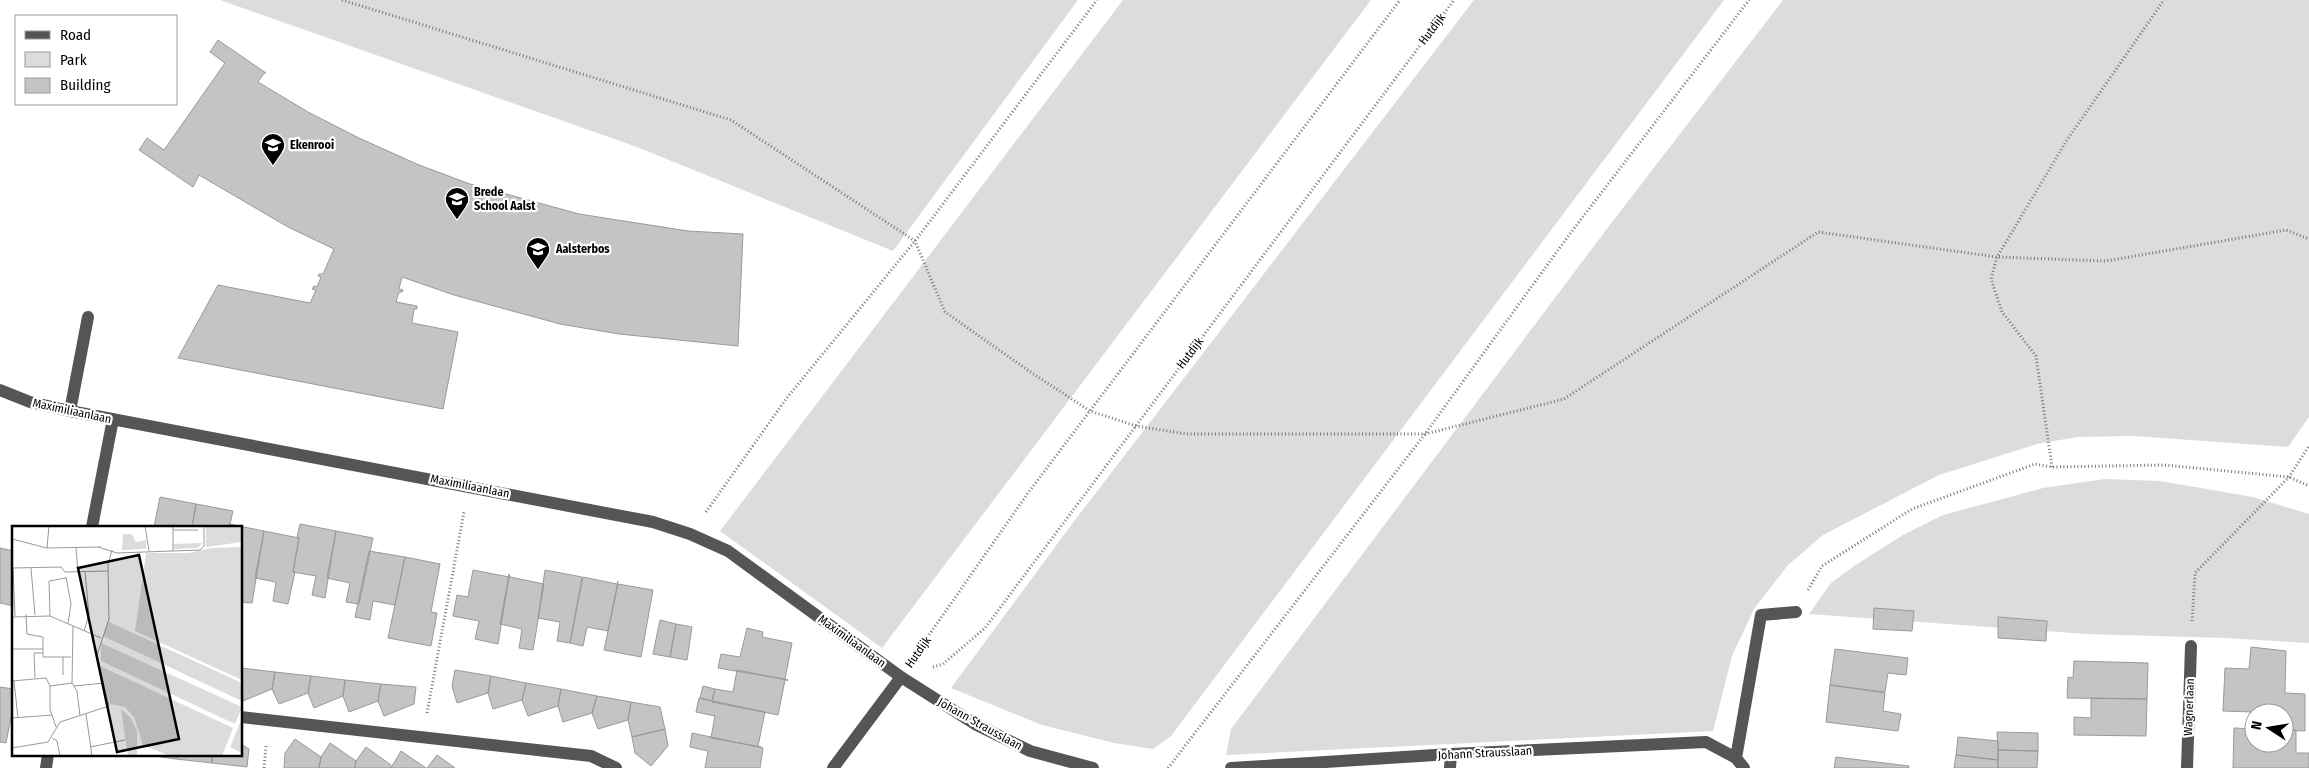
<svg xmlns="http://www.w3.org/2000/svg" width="2309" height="768" font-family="'Fira Sans Condensed',sans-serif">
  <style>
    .green { fill: #dcdcdc }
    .building { fill: #c4c4c4; stroke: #999 }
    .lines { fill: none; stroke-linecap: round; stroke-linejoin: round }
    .path { stroke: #777; stroke-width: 3; stroke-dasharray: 1 2.5; stroke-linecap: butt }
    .minor { stroke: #555; stroke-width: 12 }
    .labels { text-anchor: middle; stroke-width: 4.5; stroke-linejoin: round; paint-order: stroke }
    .street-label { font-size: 12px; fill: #000; stroke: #fff }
    .poi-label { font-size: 12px; font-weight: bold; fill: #000; stroke: #fff; text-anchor: start }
    .inset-road { fill: none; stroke: #999; stroke-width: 1 }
    .view { fill: #000; fill-opacity: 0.15; stroke: #000; stroke-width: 2.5 }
    .inset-edge { fill: none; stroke: #000; stroke-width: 2.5 }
  </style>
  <rect width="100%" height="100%" fill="#fff"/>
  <path class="green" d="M220,0h858l-185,251 -256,-104z
    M1123,0h248l-489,648 -162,-117z
    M1474,0h250l-553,736 -18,13 -39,-6 -72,-18 -91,-37 121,-164z
    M1783,0h526v417l-21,30 -154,-11 -57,1 -40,7 -98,31 -116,60 -35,30 -34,44 -22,47 -19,75 -487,24 5,-26 378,-503z
    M2105,479l55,2 93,16 56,17v129l-84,-5 -139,-4 -277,-20 22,-31 23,-17 49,-31 40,-20 100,-27z"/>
  <path class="building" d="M218,40l48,33h-2l-6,9 50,30 51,26 60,27 51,19 109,30 109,17 55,3 -5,112 -119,-12 -59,-10 -106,-29 -52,-18 -3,12 4,1 -1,2h-3l-3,10 21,4v3h-3l-2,14 46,9 -15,77 -265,-51 40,-73 92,18 6,-13 -4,-1 2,-3 3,1 4,-10 -3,-1 1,-2h4l11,-25 -46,-22 -89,-52 -6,12 -54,-37 8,-12 17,12 61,-87 -15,-11z
    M160,497l36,7 -4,23h-38z
    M196,504l37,7 -3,13 -2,3h-36z
    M229,524l35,7 -12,72 -11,-1v-75h-13z
    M300,524l36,7 -11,67 -13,-3 4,-19 -23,-4 6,-34 -2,-1z
    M264,531l35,7 -6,34h2l-7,32 -15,-3 3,-19 -21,-4z
    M336,531l37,7 -14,66 -13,-2 4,-19 -23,-5z
    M0,548l14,3v55l-14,-3z
    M369,551l36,6 -10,48 -22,-4 -3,19 -15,-3z
    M405,557l35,7 -9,48 6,1 -6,33 -43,-8z
    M473,570l36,7 -11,67 -23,-5 4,-18 -26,-5 4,-21 11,2z
    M545,570l37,7 -12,66 -13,-2 3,-19 -22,-4z
    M509,574l1,3 34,7 -11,66 -14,-2 3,-19 -22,-5z
    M583,577l34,7 1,-3 -10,50 -21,-4 -4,19 -13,-3z
    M618,584l35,6 -12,67 -37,-7z
    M1874,608l40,3 -2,20 -39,-2z
    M1998,617l49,4 -1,20 -48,-3z
    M660,620l16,4 -6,33 -17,-3z
    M676,624l16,3 -5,33 -17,-3z
    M747,628l16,4 -1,5 30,6 -7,36 3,1 -70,-12 3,-14 19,3z
    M2251,647l35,4 -1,42 20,1v37l-21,-1v-17l-61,-2 2,-43 24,1z
    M1835,649l73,9 -2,17 -18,-2 -3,19 -55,-7z
    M2074,661l74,2 -1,36 -80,-1 1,-21 5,1z
    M241,668l34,4 -3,17 -29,12z
    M455,670l36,6 -3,17 -31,10 -5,-17z
    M737,670l51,10h-3l-7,35 -66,-13 3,-13 18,3z
    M275,672l36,4 -3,17 -29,11 -7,-15z
    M311,676l34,4 -2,16 -29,12 -6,-15z
    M491,676l35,7 -4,17 -29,9 -5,-16z
    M345,680l36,4 -3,17 -29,11 -6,-16z
    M526,683l35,6 -3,17 -30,10 -6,-16z
    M381,684l35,3 -2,17 -30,12 -6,-15z
    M1830,685l55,8 -2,18 18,3 -3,17 -72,-9z
    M703,686l12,3 -3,12 -12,-3z
    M0,687l14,2v13l-8,41 -6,-1z
    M561,689l36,7 -5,17 -29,9 -5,-16z
    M597,696l34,6 -3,18 -30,9 -6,-16z
    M699,698l66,14 -7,34 3,1 -50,-9 4,-22 -19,-4z
    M2091,698l56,1 -1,37 -72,-1v-18l17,1z
    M631,702l29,5 5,22 -33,8 -4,-17z
    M2234,728l20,1v14h30v-13h12v23h13v15h-76z
    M665,729l3,17 -17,20 -16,-13 -3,-16z
    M1997,732l41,1v18l-40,-1z
    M692,733l71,15 -3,20h-55l3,-17 -18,-4z
    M1958,737l40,4v19l-42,-5z
    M295,739l26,18 -2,11h-35l1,-15z
    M330,743l26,18 -1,7h-36l2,-11z
    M241,744l8,5 -2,18 -35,-4v-9h29z
    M366,747l25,18v3h-36l1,-7z
    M1998,750l40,1 -1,17h-39z
    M401,751l25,17h-35z
    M141,754h36l-1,5z
    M177,754h35v9l-36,-4z
    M437,755l18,13h-28z
    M1956,755l42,5v8h-44z
    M1836,757l73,9v2h-75z"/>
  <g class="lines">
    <path class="path" d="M342,0l389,120 184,121 30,71 84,59 61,40 46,15 51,8h238l139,-35 254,-167 179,25 109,4 180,-31 23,9
      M2052,467l-16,-111 -34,-44 -11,-33 6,-22 70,-117 97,-140
      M706,512l80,-113 129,-158 182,-241
      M1808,590l14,-24 90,-57 123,-45 17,3 112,-2 125,12 20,9
      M2192,621l3,-48 94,-96 20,-31
      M915,655l113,-162 372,-493
      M933,667l10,-3 42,-36 469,-628
      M427,713l37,-201
      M264,768l2,-22
      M1168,768l257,-334 144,-199 180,-235"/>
    <path class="minor" d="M0,390l30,12 40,9 583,111 37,12 38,17 173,126 74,47 55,27 63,17
      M70,411l18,-94
      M92,527l21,-108
      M241,717l350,39 25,12
      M1736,758l25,-143 35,-3
      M46,768l2,-14
      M833,768l68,-91
      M1231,768l220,-14 255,-12 30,16 8,10
      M1450,768l1,-14
      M2187,768l4,-122"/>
  </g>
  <defs>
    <g id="school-pin" transform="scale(1.25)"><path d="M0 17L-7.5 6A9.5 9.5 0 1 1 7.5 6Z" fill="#000" stroke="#fff"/><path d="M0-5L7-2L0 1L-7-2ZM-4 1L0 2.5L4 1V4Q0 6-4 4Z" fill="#fff"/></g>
  </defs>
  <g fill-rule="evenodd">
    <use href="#school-pin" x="273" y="145"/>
    <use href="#school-pin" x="457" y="199"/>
    <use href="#school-pin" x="538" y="249"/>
  </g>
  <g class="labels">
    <g class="street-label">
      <text transform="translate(1432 29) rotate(-53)" y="4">Hutdijk</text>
      <text transform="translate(1190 353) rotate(-53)" y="4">Hutdijk</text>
      <text transform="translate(72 411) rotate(12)" y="4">Maximiliaanlaan</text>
      <text transform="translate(470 486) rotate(11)" y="4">Maximiliaanlaan</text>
      <text transform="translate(852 641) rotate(36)" y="4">Maximiliaanlaan</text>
      <text transform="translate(918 652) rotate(-55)" y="4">Hutdijk</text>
      <text transform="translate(2189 707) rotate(-88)" y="4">Wagnerlaan</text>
      <text transform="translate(980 724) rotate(29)" y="4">Johann Strausslaan</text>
      <text transform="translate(1485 753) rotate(-3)" y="4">Johann Strausslaan</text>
    </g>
    <g class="poi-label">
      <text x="290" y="149">Ekenrooi</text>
      <text x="474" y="196">Brede<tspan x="474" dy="14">School Aalst</tspan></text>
      <text x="556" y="253">Aalsterbos</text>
    </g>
  </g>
  <g transform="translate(12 526)">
    <rect width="230" height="230" fill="#fff"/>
    <path d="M194,0h36v16l-36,5zM111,8h9l4,8 10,-2v9l-24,1zM190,17l-4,5 -24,1v-5zM230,21v133l-107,-49 11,-78h43l22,-5zM97,96l133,61v18l-139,-65zM89,117l141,64 -7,17 -134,-63zM88,140l133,62 -11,28h-52l-27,-11 -9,-28 -9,-10 -15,-3zM109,183l10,9 6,13v25h-9zM230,192v35l-12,-6z" fill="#dcdcdc"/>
    <path class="inset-road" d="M133,0l4,25M161,0v25M161,4h25M0,13l35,9 54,-1M86,21l19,6 83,-3 4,-4v-20M35,22l2,-22M64,22l2,24M0,42l49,-1 4,5 43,-1M1,42l2,48M19,42l4,47M54,51l5,27 -3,19M14,88l1,20 16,3v16h-9l1,25M38,90l-1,-35 17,-3M0,91l38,-1 51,22M61,100l-1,57 5,8 3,25M72,105l5,-16 -4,-43M0,123h31M31,127v4h28M51,131v18M0,155l34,-3 4,8 22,-3M2,155l4,37M38,160v23l6,18M62,160l30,-3M74,188l6,42M0,192l40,-3M40,212l5,3 3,15M78,221l35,-7M0,222l36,-6 12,-20 49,-16 -12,-51 12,-36 -1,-55 4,-14"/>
    <path class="view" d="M127,29l40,184 -62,13 -39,-184z"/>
    <rect width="230" height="230" class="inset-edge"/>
  </g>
  <rect x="15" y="15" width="162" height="90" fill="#ffffff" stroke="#999999"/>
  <rect x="25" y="31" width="25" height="8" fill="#555555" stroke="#999999"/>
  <text x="60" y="40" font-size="15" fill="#000000">Road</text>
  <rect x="25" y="52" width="25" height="15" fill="#dcdcdc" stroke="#999999"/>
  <text x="60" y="65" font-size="15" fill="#000000">Park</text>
  <rect x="25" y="78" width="25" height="15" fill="#c4c4c4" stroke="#999999"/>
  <text x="60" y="90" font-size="15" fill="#000000">Building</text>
  <g transform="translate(2269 728) rotate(282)"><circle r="24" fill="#ffffff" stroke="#999999"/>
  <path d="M0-4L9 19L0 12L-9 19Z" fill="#000000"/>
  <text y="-8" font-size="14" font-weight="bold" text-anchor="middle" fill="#000000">N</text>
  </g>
</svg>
